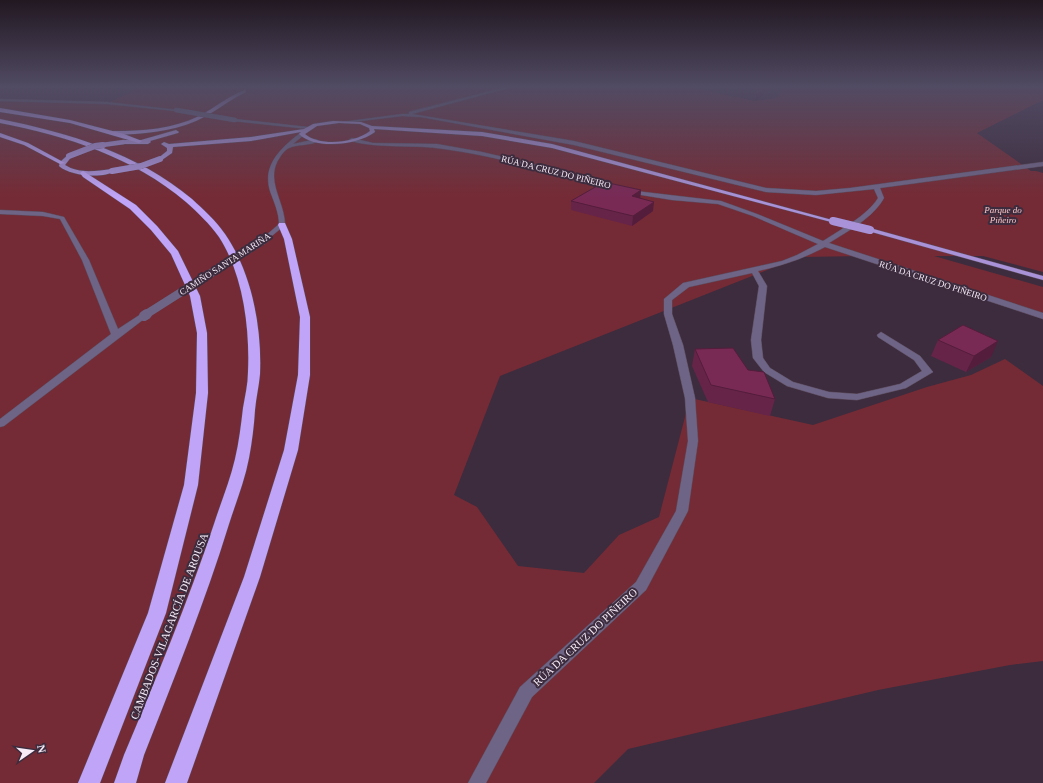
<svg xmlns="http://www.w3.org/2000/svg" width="1043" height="783" font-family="'Times New Roman',serif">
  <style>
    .green { fill: #752b35 }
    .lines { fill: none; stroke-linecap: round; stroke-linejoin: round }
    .minor-casing { stroke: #5b4b5c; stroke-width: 1 }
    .major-casing { stroke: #5b4b5c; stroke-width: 1 }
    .highway-casing { stroke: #5b4b5c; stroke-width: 1 }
    .minor { fill: #6e6485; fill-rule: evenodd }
    .major { fill: #a992d7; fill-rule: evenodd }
    .highway { fill: #c0a4f7; fill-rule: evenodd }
    .minor-bridge-far2-casing { stroke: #5b4b5c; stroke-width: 5; stroke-linecap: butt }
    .minor-bridge-far1-casing { stroke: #5b4b5c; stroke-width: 8; stroke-linecap: butt }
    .minor-bridge-casing { stroke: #5b4b5c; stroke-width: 10; stroke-linecap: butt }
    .major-bridge-far2-casing { stroke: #5b4b5c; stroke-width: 5; stroke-linecap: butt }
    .major-bridge-far1-casing { stroke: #5b4b5c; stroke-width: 6; stroke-linecap: butt }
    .major-bridge-casing { stroke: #5b4b5c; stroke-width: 8; stroke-linecap: butt }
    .minor-bridge-far2 { stroke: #6e6485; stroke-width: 4.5 }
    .minor-bridge-far1 { stroke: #6e6485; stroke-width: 8 }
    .minor-bridge { stroke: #6e6485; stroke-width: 10 }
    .major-bridge-far2 { stroke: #a992d7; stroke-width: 4.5 }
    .major-bridge-far1 { stroke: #a992d7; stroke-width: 6 }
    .major-bridge { stroke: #a992d7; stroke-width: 8 }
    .wall { fill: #672449 }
    .shaded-wall { fill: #541d3c }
    .building { fill: #782a55; stroke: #541d3c }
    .labels { text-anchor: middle; stroke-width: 4; stroke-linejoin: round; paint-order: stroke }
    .far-street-label { font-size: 9px; fill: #f6ebf7; stroke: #3d2c3e }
    .far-park-label { font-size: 9px; font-style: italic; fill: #f7c3c5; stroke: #3d2c3e }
    .street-label { font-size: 11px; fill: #f6ebf7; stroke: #3d2c3e }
  </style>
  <rect width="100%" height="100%" fill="#3d2c3e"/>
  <path class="green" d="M124,87h565l66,14 22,-3 6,-11h260v13l-66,33 54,38h5l7,2v99l-60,-16h-49l109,31v28l-179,-59 -64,1 -300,119 -46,119 23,12 41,59 66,7 35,-38 40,-18 31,-119 123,27 114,-38 44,-12 34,-16 38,27v275l-33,4 -132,25 -250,59 -34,34h-594v-683l107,3 32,-14z"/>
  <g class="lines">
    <g class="minor-casing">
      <path id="minor" d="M506,87h6l-100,27 162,27 192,47 50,3 34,-3 193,-26v4l-163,22 4,10c-11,20 -36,33 -55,45l214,70v6l-218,-72c-23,12 -41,18 -67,24l9,15 -6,54 2,18 7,10 23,14 36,10 28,2 43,-10 22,-13 -8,-11 -36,-23 -1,-2 4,-3 39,24 13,16 -27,16 -49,12 -29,-2 -41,-12 -23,-14 -11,-14 -2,-18 8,-54 -7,-13 -63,14 -17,13v14l11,31 12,53 3,43 -10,70 -42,79 -114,107 -46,86h-18l52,-96 116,-105 40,-71 12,-70 -3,-43 -12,-53 -9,-31v-15l19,-16 99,-22 15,-6 21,-11 -65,-28 -35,-12 -46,-4 -43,-7 -3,-2 1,-1 94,11 36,13 66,27c17,-11 45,-26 55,-43l-4,-9 -58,6 -50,-3 -192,-47 -153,-28 -19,-1 -58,7 -2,-1 60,-8h7v-2z
        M0,99l107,3 71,8 -2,1 -69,-7 -107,-3z
        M235,119l73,8 2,1 -2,1 -75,-8z
        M300,133l5,1 -12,10 23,-5 3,2c-9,5 -22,3 -30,7 -3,1 -7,6 -9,9 -16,23 5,44 5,68l-18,15h-4v-2l16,-14c0,-11 -5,-22 -9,-33 -8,-26 11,-43 30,-58z
        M352,138l21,5 64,1 45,8 68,16 66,19 -3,2c-56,-15 -111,-32 -169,-40 -31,-5 -63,0 -94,-8l-1,-1z
        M0,210l43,2 21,5 25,43 29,69 23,-15h6l1,2 -144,110 -4,1v-8l111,-85 -29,-74 -22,-41 -17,-3 -43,-2z"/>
    </g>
    <g class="major-casing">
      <path id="major" d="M245,90l1,2c-17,8 -32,21 -50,29 -26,11 -54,13 -82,14l-3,-2 3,-2c29,0 59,-2 85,-15 16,-8 29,-20 46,-26z
        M333,121l28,1 11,4 110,6 70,12 284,77 -5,1 -279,-74 -70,-12 -108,-7 1,3c-17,13 -60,18 -76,2l2,-2 -50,9 -78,6 -1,6 -10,7 -5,-1 10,-8v-3l-6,-4 3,-2 5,2 82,-7 53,-8 9,-5zM339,123l21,1 9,4 1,3c-15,12 -50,16 -65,3l12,-8z
        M176,130l3,2 -1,1 -28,8 1,1 -3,2h-24l-3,-2 3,-2h17z
        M69,154l3,2 -7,9c14,9 31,6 47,4l3,2c-12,8 -45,5 -56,-5l1,-4z
        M870,228l173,48v4l-175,-49v-2z"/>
    </g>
    <g class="highway-casing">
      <path id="highway" d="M0,108l70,12 54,14 18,7 -3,2 -69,-20 -70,-11z
        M0,119c69,14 137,34 192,80 12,11 24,22 33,35 27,39 37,94 35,140 -1,12 -4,24 -5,36 -1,16 -3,32 -6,48 -4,22 -13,44 -20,66 -24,78 -55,154 -85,231l-8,28h-22l10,-28c32,-76 64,-153 90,-231 7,-22 16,-43 21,-65 4,-17 6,-34 8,-51 2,-12 5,-24 5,-36 2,-44 -5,-98 -29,-135 -9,-13 -22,-25 -33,-35 -53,-45 -119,-66 -186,-79z
        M0,133l28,10 37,20 -5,1 -36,-19 -24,-8z
        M83,171l53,34 21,21 21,25 22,45 7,37 1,60 -10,92 -32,128 -66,170h-22l70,-170 36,-128 12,-92 1,-60 -7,-37 -19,-42 -20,-24 -21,-21 -47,-32 -3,-4z
        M279,223h6l7,16 18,78v58l-12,75 -38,127 -73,206h-22l79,-206 40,-127 14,-75 2,-58 -16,-78 -6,-14z"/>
    </g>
    <use href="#minor" class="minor"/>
    <use href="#major" class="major"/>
    <use href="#highway" class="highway"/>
    <g class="minor-bridge-far2-casing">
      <path id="minor-bridge-far2" d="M176,110l59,10"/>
    </g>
    <g class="minor-bridge-far1-casing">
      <path id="minor-bridge-far1" d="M145,315l120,-76"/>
    </g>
    <g class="minor-bridge-casing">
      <path id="minor-bridge" d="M144,316l3,-2"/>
    </g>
    <g class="major-bridge-far2-casing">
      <path id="major-bridge-far2" d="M95,146l29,-4"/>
    </g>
    <g class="major-bridge-far1-casing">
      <path id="major-bridge-far1" d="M69,156l26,-10 8,-1
        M112,171l29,-5 19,-7"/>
    </g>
    <g class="major-bridge-casing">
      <path id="major-bridge" d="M833,221l37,9"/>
    </g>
    <use href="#minor-bridge-far2" class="minor-bridge-far2"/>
    <use href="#minor-bridge-far1" class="minor-bridge-far1"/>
    <use href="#minor-bridge" class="minor-bridge"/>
    <use href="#major-bridge-far2" class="major-bridge-far2"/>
    <use href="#major-bridge-far1" class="major-bridge-far1"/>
    <use href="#major-bridge" class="major-bridge"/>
  </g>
  <path class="wall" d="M755,87h17l-17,14z
    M641,190l-1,8 13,13 -21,15 -61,-16v-9z
    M938,340l53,17 -25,15 -35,-16z
    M695,349l53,21 27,29 -5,17 -62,-14 -16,-36z"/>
  <path class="shaded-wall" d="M766,87h6l-17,14 1,-6z
    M641,190l-1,9 -8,-3z
    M654,202l-1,9 -21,15 1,-10z
    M998,341l-7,16 -25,15 8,-16z"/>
  <path class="building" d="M756,87h10l-10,8z
    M604,182l37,8 -9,6 22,6 -21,14 -62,-15z
    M963,325l35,16 -24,15 -36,-16z
    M733,348l15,22 16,2 11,27 -64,-14 -16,-36z"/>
  <linearGradient id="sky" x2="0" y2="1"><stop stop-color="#221822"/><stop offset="0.44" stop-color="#514b63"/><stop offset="1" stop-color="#514b63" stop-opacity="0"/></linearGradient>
  <rect width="1043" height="197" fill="url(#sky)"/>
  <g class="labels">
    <g class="far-street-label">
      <text transform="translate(556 172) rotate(14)" y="3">RÚA DA CRUZ DO PIÑEIRO</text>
      <text transform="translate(225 264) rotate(-33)" y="3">CAMIÑO SANTA MARIÑA</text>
      <text transform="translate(933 281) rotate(18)" y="3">RÚA DA CRUZ DO PIÑEIRO</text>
    </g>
    <g class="far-park-label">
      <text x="1003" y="213">Parque do<tspan x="1003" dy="10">Piñeiro</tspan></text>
    </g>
    <g class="street-label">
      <text transform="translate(169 626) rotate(-69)" y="4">CAMBADOS-VILAGARCÍA DE AROUSA</text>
      <text transform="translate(585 637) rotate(-43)" y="4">RÚA DA CRUZ DO PIÑEIRO</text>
    </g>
  </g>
  <g transform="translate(32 751) rotate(77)" stroke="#3d2c3e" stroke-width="3" paint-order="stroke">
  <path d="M0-3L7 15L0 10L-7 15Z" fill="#f6ebf7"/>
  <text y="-6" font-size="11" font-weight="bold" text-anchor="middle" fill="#f6ebf7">N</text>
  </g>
</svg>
